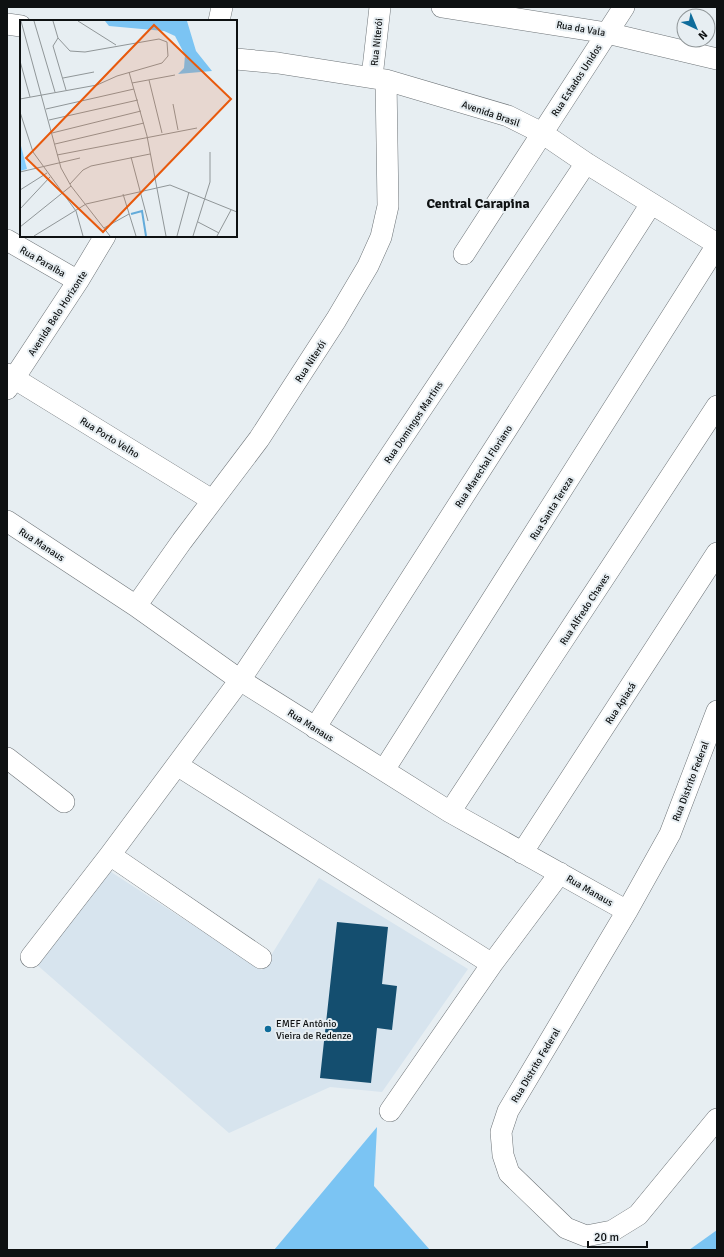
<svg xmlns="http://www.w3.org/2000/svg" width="724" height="1257" font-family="Signika,sans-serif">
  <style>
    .built { fill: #d7e4ee }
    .forest { fill: #7bc4f3 }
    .building { fill: #144e6f }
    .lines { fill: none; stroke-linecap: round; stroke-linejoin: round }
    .minor-casing { stroke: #6e7478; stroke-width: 22 }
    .minor { stroke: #fff; stroke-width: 21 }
    .poi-dot { fill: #0e6c9b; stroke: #e7eef2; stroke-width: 1.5 }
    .labels { text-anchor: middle; stroke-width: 4; stroke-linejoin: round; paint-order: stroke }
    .street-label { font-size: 10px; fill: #0e1112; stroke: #e7eef2 }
    .poi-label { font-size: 10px; fill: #0e1112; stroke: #e7eef2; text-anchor: start }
    .district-label { font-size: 14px; font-weight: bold; fill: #0e1112; stroke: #e7eef2 }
    .inset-river { fill: none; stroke: #63abda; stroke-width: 2 }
    .inset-road { fill: none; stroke: #909698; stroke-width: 1 }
    .view { fill: #e8590c; fill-opacity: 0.15; stroke: #e8590c; stroke-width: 2 }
    .inset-edge { fill: none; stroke: #0e1112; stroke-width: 2 }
  </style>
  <rect width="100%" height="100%" fill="#e7eef2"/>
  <path class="built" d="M108,870l154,100 57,-92 149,91 -86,123 -52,-5 -101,46 -193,-169z"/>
  <path class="forest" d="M377,1127l-3,59 56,64h-156z
    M717,1230v20h-28z"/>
  <path class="building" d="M337,922l51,5 -6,57 15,2 -5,44 -15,-2 -6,55 -51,-5z"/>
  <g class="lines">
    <g class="minor-casing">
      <path id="minor" d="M442,7l165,26 110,26
        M219,21l3,-14
        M7,24l14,2
        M236,59l42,4 108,17 122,36 34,17 44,30 131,81
        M372,77l8,-70
        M7,240l71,41
        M464,254l160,-247
        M7,374l205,126
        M7,389l71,-108 27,-45
        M7,521l129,85 104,74 210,132 177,99
        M136,606l46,-65 77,-102 77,-119 32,-54 13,-29 7,-31 -2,-126
        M717,711l-47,123 -43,77 -119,200 -7,21 2,23 6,18 57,55 20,8 26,-5 26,-16 79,-96
        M315,728l336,-524
        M7,758l57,44
        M177,765l315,199
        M384,770l333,-525
        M450,812l267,-406
        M522,853l195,-300
        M110,855l151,103
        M31,957l79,-102 130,-175 346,-517
        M390,1111l102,-147 68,-91"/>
    </g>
    <use href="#minor" class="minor"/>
  </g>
  <circle class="poi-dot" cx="268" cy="1029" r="4"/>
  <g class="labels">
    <g class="street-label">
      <text transform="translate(581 28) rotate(10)" y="4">Rua da Vala</text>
      <text transform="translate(376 42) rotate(-84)" y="4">Rua Niterói</text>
      <text transform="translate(576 80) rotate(-57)" y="4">Rua Estados Unidos</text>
      <text transform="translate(491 113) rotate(19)" y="4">Avenida Brasil</text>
      <text transform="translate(43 261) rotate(30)" y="4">Rua Paraíba</text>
      <text transform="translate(57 313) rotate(-57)" y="4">Avenida Belo Horizonte</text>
      <text transform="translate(310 361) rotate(-57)" y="4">Rua Niterói</text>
      <text transform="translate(413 422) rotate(-56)" y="4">Rua Domingos Martins</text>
      <text transform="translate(110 437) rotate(32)" y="4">Rua Porto Velho</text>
      <text transform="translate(483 466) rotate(-57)" y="4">Rua Marechal Floriano</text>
      <text transform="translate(551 508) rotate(-58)" y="4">Rua Santa Tereza</text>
      <text transform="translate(42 544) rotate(33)" y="4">Rua Manaus</text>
      <text transform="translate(584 609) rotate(-57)" y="4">Rua Alfredo Chaves</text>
      <text transform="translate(620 703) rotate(-57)" y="4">Rua Apiacá</text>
      <text transform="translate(311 725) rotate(32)" y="4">Rua Manaus</text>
      <text transform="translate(690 781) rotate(-69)" y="4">Rua Distrito Federal</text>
      <text transform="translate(590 890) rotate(30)" y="4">Rua Manaus</text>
      <text transform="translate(535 1065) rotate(-59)" y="4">Rua Distrito Federal</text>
    </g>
    <g class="poi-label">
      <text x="276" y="1027">EMEF Antônio<tspan x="276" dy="12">Vieira de Redenze</tspan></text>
    </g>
    <g class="district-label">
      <text x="478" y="208">Central Carapina</text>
    </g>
  </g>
  <g transform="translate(20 20)">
    <rect width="217" height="217" fill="#e7eef2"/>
    <path d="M0,122l7,27 -7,2z" fill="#85cdfc"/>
    <path d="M85,1h82l9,30 16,20 -34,3 6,-6 1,-13 -10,-19 -11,-5 -55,-5z" fill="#7bc4f3"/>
    <path class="inset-river" d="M111,194l11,-3 4,25"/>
    <path class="inset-road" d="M1,1l40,147 10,18 39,50M14,1l21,71M58,1l38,24M38,18l-5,8 13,44M0,41l10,36M109,52l18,64 19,100M43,58l31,-6M129,60l13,53M112,63l43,-8M0,79l77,-14 20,-9 45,-13 6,-7 -1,-14 -8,-3 -74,13 -15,-1 -12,-13 -5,-17M153,84l5,26M26,89l88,-20M0,92l13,40 43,59 7,25M29,100l89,-20M32,113l89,-22M35,124l89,-21M37,135l140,-27M111,137l17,64M0,152l60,-14M50,164l13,-14 8,-4 59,-12M0,170l27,-17M103,174l13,42M0,189l30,-32M178,202l21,11M0,207l51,-41M84,208l25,-14M14,216l52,-32 84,-19 67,27M157,216l12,-44M173,216l17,-54v-30M197,216l14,-26"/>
    <path class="view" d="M134,5l77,74 -128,133 -77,-74z"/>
    <rect width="217" height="217" class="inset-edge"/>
  </g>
  <rect width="724" height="1257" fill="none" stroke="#0e1112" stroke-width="16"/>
  <g transform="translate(696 28) rotate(136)"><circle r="19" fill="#e7eef2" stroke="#909698"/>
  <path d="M0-3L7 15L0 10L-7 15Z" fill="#0e6c9b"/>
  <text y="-6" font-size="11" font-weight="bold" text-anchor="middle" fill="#0e1112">N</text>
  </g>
  <path d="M588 1241v6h59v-6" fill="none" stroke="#0e1112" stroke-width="2"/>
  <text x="594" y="1241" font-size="12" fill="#0e1112" stroke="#e7eef2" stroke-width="3" paint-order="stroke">20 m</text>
</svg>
